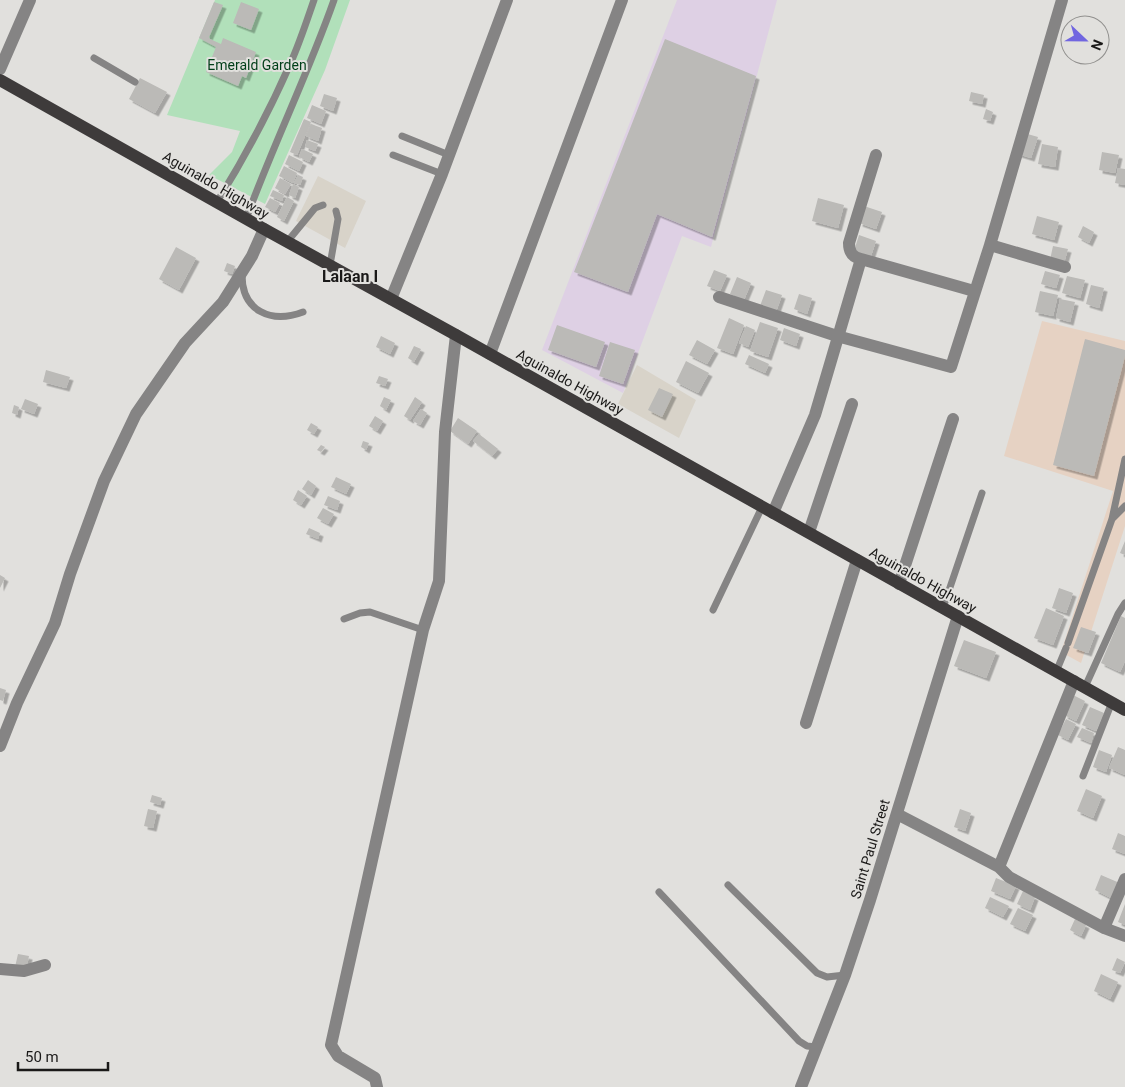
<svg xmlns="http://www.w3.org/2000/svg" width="1125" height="1087" font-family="Roboto,sans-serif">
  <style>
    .built { fill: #d8d3c9 }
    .industrial { fill: #ded0e4 }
    .education { fill: #e6d2c3 }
    .green { fill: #b1e0ba }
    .building { fill: #bbbab7; filter: url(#shadow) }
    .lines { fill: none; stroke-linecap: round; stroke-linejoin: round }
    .service { stroke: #858484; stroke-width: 7 }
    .minor { stroke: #858484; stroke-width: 12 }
    .tertiary { stroke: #858484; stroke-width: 12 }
    .primary { stroke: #3e3b3b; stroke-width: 12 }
    .labels { text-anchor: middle; stroke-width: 4; stroke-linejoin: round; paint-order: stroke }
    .park-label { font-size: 14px; fill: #003e18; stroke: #e1e0dd }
    .street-label { font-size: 14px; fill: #1a1918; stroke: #e1e0dd }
    .quarter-label { font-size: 16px; font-weight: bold; fill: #1a1918; stroke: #e1e0dd }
  </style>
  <defs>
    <filter id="shadow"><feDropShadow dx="3.5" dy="3.5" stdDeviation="0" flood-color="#0004"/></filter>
  </defs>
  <rect width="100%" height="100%" fill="#e1e0dd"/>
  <path class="built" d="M318,176l48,25 -21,47 -49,-27z
    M637,365l59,35 -17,38 -61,-34z"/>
  <path class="industrial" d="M677,0h100l-66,247 -29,-11 -59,157 -81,-43z"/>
  <path class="education" d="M1042,321l83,20v185l-44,137 -20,-11 52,-161 -109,-35z"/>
  <path class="green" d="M215,0h135l-25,70 -60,134 -56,-29 23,-23 8,-21 -73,-16z"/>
  <path class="building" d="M214,2l9,3 -14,32 1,2 11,5 2,-6 33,14 -10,26 -4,-2 -4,10 -32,-14 10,-25 -17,-9z
    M241,2l18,7 -8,21 -18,-7z
    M665,39l91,37 -44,161 -55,-23 -29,78 -54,-20z
    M140,78l27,14 -12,21 -26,-14z
    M971,92l13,3 -2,9 -13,-3z
    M324,94l13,4 -4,13 -13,-5z
    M312,105l14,6 -5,13 -14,-6z
    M986,109l7,3 -3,9 -7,-2z
    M304,119l7,3 -14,33 -7,-3z
    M311,124l11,4 -4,13 -12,-5z
    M1024,133l14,4 -7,21 -13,-4z
    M307,140l11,4 -3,7 -10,-4z
    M1042,144l16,3 -3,20 -17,-3z
    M302,149l11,5 -4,8 -10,-5z
    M1102,152l17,3 -4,18 -16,-3z
    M289,155l14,7 -4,9 -14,-7z
    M284,166l13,7 -4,10 -14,-7z
    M1118,168l7,1v16l-10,-2z
    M298,175l5,2 -3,8 -6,-2z
    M280,178l11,6 -6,10 -10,-6z
    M293,184l6,3 -4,11 -6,-3z
    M273,190l11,5 -2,6 -12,-5z
    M287,197l7,4 -10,20 -7,-4z
    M270,198l10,5 -5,9 -10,-5z
    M818,198l26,7 -6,23 -26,-7z
    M864,206l18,6 -6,17 -17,-6z
    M1037,216l22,6 -5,18 -22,-6z
    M1083,226l11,6 -5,11 -11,-6z
    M859,235l17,6 -5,15 -17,-5z
    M1053,246l15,3 -4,14 -14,-3z
    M176,247l20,11 -17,32 -20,-11z
    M227,263l8,3 -3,8 -8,-3z
    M714,270l13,5 -7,16 -13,-5z
    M1045,271l15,4 -4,13 -15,-4z
    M1067,276l18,4 -5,18 -18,-5z
    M737,277l14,6 -7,17 -14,-6z
    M1091,285l13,3 -5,20 -13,-4z
    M766,290l16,5 -6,17 -16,-6z
    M1040,291l18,4 -5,21 -18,-4z
    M799,294l13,4 -5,16 -13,-5z
    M1060,299l15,3 -5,20 -14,-4z
    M729,318l15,7 -11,29 -16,-6z
    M760,322l18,6 -10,29 -18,-6z
    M557,325l48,17 -9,25 -48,-17z
    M746,326l9,4 -7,17 -9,-4z
    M784,328l16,6 -4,12 -16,-6z
    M381,336l14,7 -5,11 -14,-7z
    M1085,339l40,11v6l-31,120 -41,-11z
    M697,340l18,10 -8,14 -18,-9z
    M610,342l25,8 -12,34 -24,-8z
    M414,346l7,3 -7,13 -6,-4z
    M749,355l20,9 -4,9 -20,-9z
    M686,361l23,12 -11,20 -22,-11z
    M46,370l24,7 -4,11 -23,-6z
    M379,376l9,3 -3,7 -9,-3z
    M659,388l14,6 -11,23 -14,-7z
    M384,397l7,3 -5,10 -6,-4z
    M415,397l7,5 -12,18 -6,-4z
    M25,399l13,5 -4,10 -13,-5z
    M14,405l5,2 -2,8 -5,-2z
    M421,409l6,4 -7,12 -7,-4z
    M375,416l8,5 -6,10 -8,-5z
    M458,418l19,13 -9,13 -18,-13z
    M311,423l7,4 -4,7 -7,-4z
    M479,434l19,15 -6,7 -19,-15z
    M363,441l6,2 -3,7 -5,-3z
    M321,445l4,2 -4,5 -4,-2z
    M336,477l15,7 -5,10 -15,-7z
    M308,480l8,6 -5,9 -9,-6z
    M298,490l9,6 -6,9 -8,-5z
    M328,496l12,5 -3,9 -13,-5z
    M323,508l11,6 -6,10 -11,-6z
    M309,528l11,5 -2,6 -12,-5z
    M1125,541v14l-5,-2z
    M0,575l5,3 -5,10z
    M1059,588l14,5 -7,20 -14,-5z
    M1046,608l18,8 -11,29 -19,-7z
    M1121,616l4,2v43l-5,11 -19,-9z
    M1081,627l15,5 -8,21 -15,-5z
    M964,640l32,12 -10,26 -32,-12z
    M0,688l6,2 -3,11 -3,-1z
    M1073,695l12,6 -9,20 -12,-6z
    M1090,707l14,6 -8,18 -14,-6z
    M1066,719l10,5 -8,16 -10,-5z
    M1082,728l12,5 -3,10 -14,-6z
    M1118,747l7,3v25l-16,-7z
    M1099,750l13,5 -6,17 -13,-5z
    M1086,789l16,7 -9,22 -16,-7z
    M152,795l10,3 -2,7 -10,-3z
    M148,809l9,2 -4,17 -9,-2z
    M960,809l11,4 -6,18 -11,-4z
    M1118,833l7,3v18l-13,-5z
    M1101,875l21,9 -7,16 -20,-10z
    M996,878l20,8 -6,13 -19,-8z
    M1023,891l12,6 -5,13 -13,-6z
    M990,897l19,9 -6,11 -18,-9z
    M1125,904v21l-7,-3z
    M1018,908l15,7 -8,16 -15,-7z
    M1075,919l11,6 -5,11 -11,-6z
    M18,954l11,2 -3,14 -11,-3z
    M1117,958l8,4 -5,11 -8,-3z
    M1101,974l17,8 -8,17 -16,-8z"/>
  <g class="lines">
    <path class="service" d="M94,58l41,24
      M402,136l47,19
      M393,155l49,19
      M217,202c28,-45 53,-92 74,-140 9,-20 16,-42 23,-62
      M246,219c27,-74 62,-145 88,-219
      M287,242l28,-34 8,-3
      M330,265l8,-46 -2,-8
      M242,275c0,36 29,49 61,37
      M1112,519l13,-13
      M943,608l39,-115
      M713,610l49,-103
      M344,619l16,-6 10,-1 53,18
      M1068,643l44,-124 13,-60
      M1056,672l10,-24
      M1085,687l33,-73 7,-11
      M1083,776l29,-74
      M728,885l89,88 10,4 18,-2
      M659,892l140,149 8,5 9,1"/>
    <path class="minor" d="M990,245l75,22
      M861,259c-9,-2 -12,-7 -12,-16l27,-88
      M719,297l118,39 114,31 39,-122 72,-245
      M391,299l51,-125 65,-174
      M490,354l132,-354
      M773,513l42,-98 46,-156 113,32
      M809,532l43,-128
      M899,584l54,-165
      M806,723l51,-163
      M0,746l17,-43 38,-80 15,-49 34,-93 32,-67 49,-71 38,-41 29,-46 12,-27
      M897,814l102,53 10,10 95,51 21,8
      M999,867l75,-186
      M1104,928l21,-49
      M0,969l24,2 21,-6
      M377,1087l-2,-9 -37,-22 -7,-11 92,-415 16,-49 6,-149 11,-97
      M801,1087l44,-112 25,-75 88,-284"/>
    <path class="tertiary" d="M0,69l30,-69"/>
    <path class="primary" d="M0,80l264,149 192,106 669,375"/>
  </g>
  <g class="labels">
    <g class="park-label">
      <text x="257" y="70">Emerald Garden</text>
    </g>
    <g class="street-label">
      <text transform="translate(216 185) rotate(30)" y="5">Aguinaldo Highway</text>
      <text transform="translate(570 382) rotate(29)" y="5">Aguinaldo Highway</text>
      <text transform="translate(923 580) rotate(29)" y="5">Aguinaldo Highway</text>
      <text transform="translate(870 849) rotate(-73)" y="5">Saint Paul Street</text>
    </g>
    <g class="quarter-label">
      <text x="350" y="282">Lalaan I</text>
    </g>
  </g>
  <g transform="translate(1085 40) rotate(112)"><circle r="24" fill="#e1e0dd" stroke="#91908e"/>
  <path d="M0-4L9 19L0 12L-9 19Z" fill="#7166e0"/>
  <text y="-8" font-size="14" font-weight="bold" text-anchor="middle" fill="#1a1918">N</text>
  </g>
  <path d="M18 1062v8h90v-8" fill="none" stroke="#1a1918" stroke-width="2.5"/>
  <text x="25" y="1062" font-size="15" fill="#1a1918" stroke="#e1e0dd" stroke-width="4" paint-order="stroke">50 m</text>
</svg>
